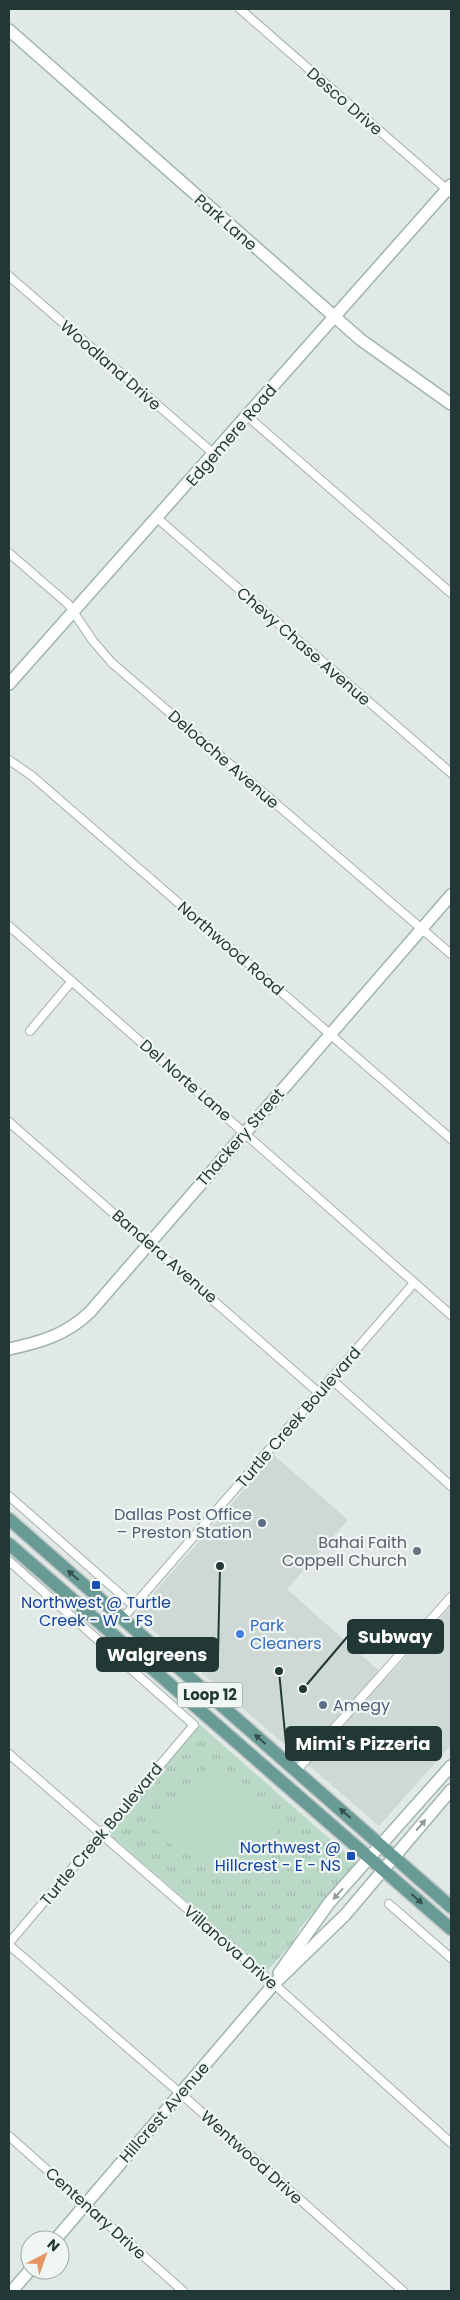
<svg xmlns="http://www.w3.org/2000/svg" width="460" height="2300" font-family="Poppins,sans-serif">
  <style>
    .built { fill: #ced9d5 }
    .park { fill: url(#park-tufts) }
    .pitch { fill: #bad9c7 }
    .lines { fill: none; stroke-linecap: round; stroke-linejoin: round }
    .street-casing { stroke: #a3b0ad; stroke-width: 10 }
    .secondary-casing { stroke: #a0b4af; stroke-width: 14 }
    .primary-casing { stroke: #bdc3c2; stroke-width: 15 }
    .street { stroke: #fff; stroke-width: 8 }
    .secondary { stroke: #fff; stroke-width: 11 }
    .primary { stroke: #689b95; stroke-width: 12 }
    .oneway { fill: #34514d }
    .oneway2 { fill: #909c9a }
    .service-dot { fill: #5c6f8a; stroke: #f0f6f4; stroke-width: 2 }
    .worship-dot { fill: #6b7280; stroke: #f0f6f4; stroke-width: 2 }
    .transit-dot { fill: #1a4fb4; stroke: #f0f6f4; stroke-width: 2 }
    .shop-dot { fill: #3f7fe0; stroke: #f0f6f4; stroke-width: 2 }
    .labels { text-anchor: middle; stroke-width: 4.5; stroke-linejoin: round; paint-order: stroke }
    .shield { fill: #f0f6f4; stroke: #60716e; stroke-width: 1 }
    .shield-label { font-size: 15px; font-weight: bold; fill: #223835 }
    .street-label { font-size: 16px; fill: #223835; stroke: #f0f6f4 }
    .service-label { font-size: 16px; fill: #4e5e75; stroke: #f0f6f4; text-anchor: end }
    .worship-label { font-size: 16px; fill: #5b616d; stroke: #f0f6f4; text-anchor: end }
    .transit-label { font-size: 16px; fill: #164399; stroke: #f0f6f4 }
    .shop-label { font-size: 16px; fill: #366cbe; stroke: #f0f6f4; text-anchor: start }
    .leader { fill: none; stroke: #223835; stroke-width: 2 }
    .callout-dot { fill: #223835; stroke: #f0f6f4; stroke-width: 2 }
    .callout { fill: #223835; stroke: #223835; stroke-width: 2 }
    .callout-label { font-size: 18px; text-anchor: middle; font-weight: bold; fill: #fff }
  </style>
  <defs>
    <pattern id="park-tufts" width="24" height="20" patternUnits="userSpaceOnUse" patternTransform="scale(1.25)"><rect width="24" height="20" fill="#bad9c7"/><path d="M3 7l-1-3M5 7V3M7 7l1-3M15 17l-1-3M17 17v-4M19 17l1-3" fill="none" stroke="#a0bbac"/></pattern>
  </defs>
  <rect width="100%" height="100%" fill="#e0e9e6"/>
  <path class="built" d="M274,1455l74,65 -61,69 100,89 64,-72v139l-72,81 -244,-211z"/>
  <path class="park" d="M199,1724l158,139 -57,65 -7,14 -26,29 -160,-139z"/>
  <path class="pitch" d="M215,1771l66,55c-7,10 -15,22 -25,29 -18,12 -48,9 -68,0 -14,-6 -25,-19 -36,-29l51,-54z"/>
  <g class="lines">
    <g class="street-casing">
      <path id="street" d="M240,9l211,184
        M9,276l205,178
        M247,416l204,177
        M157,518l294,255
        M9,553l59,51 25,37 19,22 339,291
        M9,760l23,16 419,363
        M9,926l442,389
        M30,1031l42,-50
        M9,1122l310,271
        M331,1379l120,107
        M9,1496l125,110
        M9,1561l185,164 -185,218
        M123,1618l291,-335
        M9,1754l265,230 177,159
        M297,1770l154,-173
        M389,1904l62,54
        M9,1945l171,148 223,198
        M9,2136l174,155"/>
    </g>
    <g class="secondary-casing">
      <path id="secondary" d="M9,30l352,310 90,64
        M9,684l442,-499
        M9,1349c32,-7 57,-14 81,-37l361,-417
        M279,1973l50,-70 122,-137
        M55,2240l219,-256 71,-69 106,-125
        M12,2291l18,-21"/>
    </g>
    <g class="primary-casing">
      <path id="primary" d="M9,1519l442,388
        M9,1544l442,385"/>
    </g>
    <use href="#street" class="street"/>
    <use href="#secondary" class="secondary"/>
    <use href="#primary" class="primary"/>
  </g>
  <defs><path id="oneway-solid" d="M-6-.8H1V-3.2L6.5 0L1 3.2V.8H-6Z" transform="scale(1.25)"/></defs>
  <g class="oneway">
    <use href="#oneway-solid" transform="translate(73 1575) rotate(-139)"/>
    <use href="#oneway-solid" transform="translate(260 1739) rotate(-139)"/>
    <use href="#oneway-solid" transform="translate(345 1813) rotate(-139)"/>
    <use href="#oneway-solid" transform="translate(417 1899) rotate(41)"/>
  </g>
  <g class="oneway2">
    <use href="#oneway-solid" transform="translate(421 1825) rotate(-49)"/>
    <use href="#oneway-solid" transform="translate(338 1894) rotate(132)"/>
  </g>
  <g class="service-dot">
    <circle cx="262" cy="1523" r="5"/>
    <circle cx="323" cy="1705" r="5"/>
  </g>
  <circle class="worship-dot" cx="417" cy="1551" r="5"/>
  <g class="transit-dot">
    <rect x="91" y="1580" width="10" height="10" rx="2.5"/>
    <rect x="346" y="1851" width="10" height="10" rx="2.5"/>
  </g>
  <circle class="shop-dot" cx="240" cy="1634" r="5"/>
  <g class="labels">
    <rect class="shield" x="177.5" y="1682.5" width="65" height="25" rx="4"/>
    <g class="shield-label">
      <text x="210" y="1700">Loop 12</text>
    </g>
    <g class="street-label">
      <text transform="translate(345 101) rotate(41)" y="6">Desco Drive</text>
      <text transform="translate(226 222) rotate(41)" y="6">Park Lane</text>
      <text transform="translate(111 365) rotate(41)" y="6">Woodland Drive</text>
      <text transform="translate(231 435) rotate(-49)" y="6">Edgemere Road</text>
      <text transform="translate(304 646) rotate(41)" y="6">Chevy Chase Avenue</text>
      <text transform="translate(224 759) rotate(41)" y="6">Deloache Avenue</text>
      <text transform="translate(231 948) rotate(41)" y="6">Northwood Road</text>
      <text transform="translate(186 1080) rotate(41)" y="6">Del Norte Lane</text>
      <text transform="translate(240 1137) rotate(-49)" y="6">Thackery Street</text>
      <text transform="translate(165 1256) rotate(41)" y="6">Bandera Avenue</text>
      <text transform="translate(298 1417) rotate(-49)" y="6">Turtle Creek Boulevard</text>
      <text transform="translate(101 1834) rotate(-50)" y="6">Turtle Creek Boulevard</text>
      <text transform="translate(231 1947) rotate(41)" y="6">Villanova Drive</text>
      <text transform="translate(164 2112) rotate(-49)" y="6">Hillcrest Avenue</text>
      <text transform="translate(252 2157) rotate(42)" y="6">Wentwood Drive</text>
      <text transform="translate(96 2213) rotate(42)" y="6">Centenary Drive</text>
    </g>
    <g class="service-label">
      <text x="252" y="1520">Dallas Post Office<tspan x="252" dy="18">– Preston Station</tspan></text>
      <text x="333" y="1711" text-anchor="start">Amegy</text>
    </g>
    <g class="worship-label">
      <text x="407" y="1548">Bahai Faith<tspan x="407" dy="18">Coppell Church</tspan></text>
    </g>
    <g class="transit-label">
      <text x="96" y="1608">Northwest @ Turtle<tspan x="96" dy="18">Creek - W - FS</tspan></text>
      <text x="341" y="1853" text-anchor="end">Northwest @<tspan x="341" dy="18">Hillcrest - E - NS</tspan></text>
    </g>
    <g class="shop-label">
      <text x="250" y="1631">Park<tspan x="250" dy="18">Cleaners</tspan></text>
    </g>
  </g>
  <path class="leader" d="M303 1689L348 1636M220 1566L218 1655M279 1671L286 1744"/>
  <g class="callout-dot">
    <circle cx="303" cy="1689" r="5"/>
    <circle cx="220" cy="1566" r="5"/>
    <circle cx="279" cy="1671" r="5"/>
  </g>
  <g class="callout">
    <rect x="348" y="1620" width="95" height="33" rx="5"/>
    <rect x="97" y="1638" width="121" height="33" rx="5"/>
    <rect x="286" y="1727" width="155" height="33" rx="5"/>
  </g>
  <g class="callout-label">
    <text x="395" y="1643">Subway</text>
    <text x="157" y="1661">Walgreens</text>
    <text x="363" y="1750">Mimi's Pizzeria</text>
  </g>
  <rect width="460" height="2300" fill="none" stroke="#223835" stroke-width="20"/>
  <g transform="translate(45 2255) rotate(41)"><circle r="24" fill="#f0f6f4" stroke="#9eaaa8"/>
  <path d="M0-4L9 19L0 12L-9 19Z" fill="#e59462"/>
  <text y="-8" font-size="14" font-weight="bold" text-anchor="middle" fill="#223835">N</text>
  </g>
</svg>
